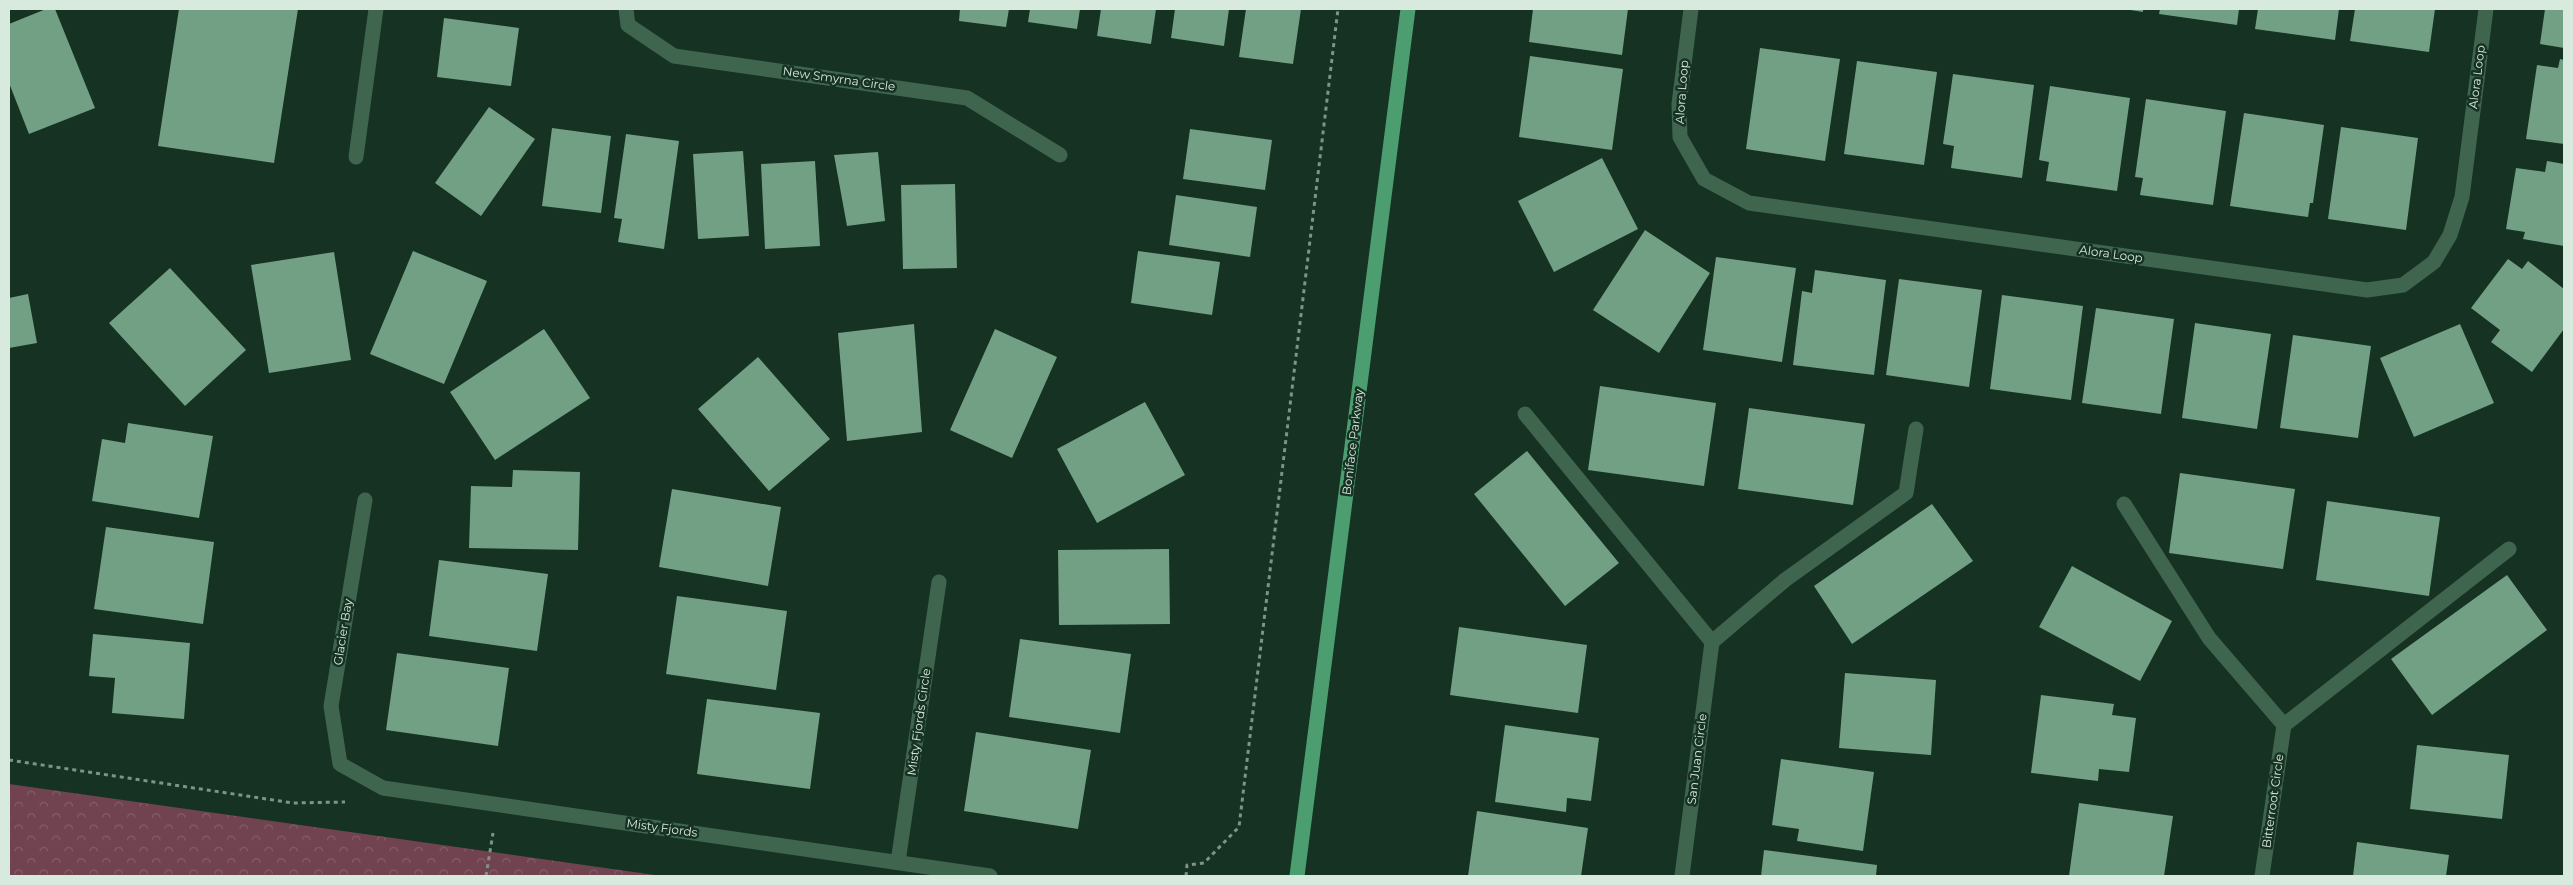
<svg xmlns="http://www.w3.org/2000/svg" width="2573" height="885" font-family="Montserrat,sans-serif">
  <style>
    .forest { fill: url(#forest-crowns) }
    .building { fill: #72a084 }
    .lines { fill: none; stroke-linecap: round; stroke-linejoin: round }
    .path { stroke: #7d9487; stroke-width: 3; stroke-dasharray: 4 4; stroke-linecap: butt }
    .minor { stroke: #40654f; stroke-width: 15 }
    .major { stroke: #4c9e71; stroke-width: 15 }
    .labels { text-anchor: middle; stroke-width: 5; stroke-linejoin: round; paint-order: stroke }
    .street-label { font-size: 12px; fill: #d8e9de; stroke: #153222 }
  </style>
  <defs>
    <pattern id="forest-crowns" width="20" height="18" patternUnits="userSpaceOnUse" patternTransform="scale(1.25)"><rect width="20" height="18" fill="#714350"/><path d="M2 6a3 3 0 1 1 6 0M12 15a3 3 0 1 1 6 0" fill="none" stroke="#845e69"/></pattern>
  </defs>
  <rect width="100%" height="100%" fill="#153222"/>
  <path class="forest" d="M9,784l653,92h-653z"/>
  <path class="building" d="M46,9h9l40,99 -66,26 -20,-51v-59z
    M179,9h119l-24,154 -116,-17z
    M960,9h49l-3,18 -47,-6z
    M1030,9h50l-3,20 -49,-7z
    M1101,9h55l-5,35 -54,-8z
    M1175,9h54l-5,37 -53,-8z
    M1246,9h55l-8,55 -54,-7z
    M1533,9h95l-6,46 -93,-13z
    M2124,9h19v3z
    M2160,9h79l-2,16 -78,-11z
    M2258,9h81l-4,31 -80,-11z
    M2355,9h80l-6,43 -79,-11z
    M2545,9h19v39l-24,-4z
    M444,18l75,10 -8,58 -74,-9z
    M1760,48l80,11 -15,102 -79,-12z
    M1530,56l93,13 -11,81 -93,-13z
    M2560,59l4,1v84l-38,-5 11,-74 21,3z
    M1857,61l80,11 -13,93 -80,-11z
    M1953,74l81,11 -12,93 -71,-10 3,-22 -11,-2z
    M2050,86l80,12 -13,93 -71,-10 3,-19 -10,-2z
    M2146,99l80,12 -13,94 -73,-10 3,-17 -8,-1z
    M489,107l46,32 -54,77 -46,-33z
    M2244,113l80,12 -11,78h-3l-2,14 -78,-11z
    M2341,127l77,11 -12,92 -78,-11z
    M552,128l59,8 -10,77 -59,-7z
    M1190,129l82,11 -7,50 -82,-11z
    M626,134l53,7 -15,108 -46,-7 4,-23 -8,-1z
    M743,151l6,85 -51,3 -5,-85z
    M878,152l7,69 -38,5 -13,-71z
    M1602,158l36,71 -84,43 -36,-71z
    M815,161l5,85 -55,3 -4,-85z
    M2547,161l17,3v82l-41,-7 2,-7 -19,-3 10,-61 29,4z
    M955,184l2,84 -54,1 -2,-84z
    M1176,195l81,12 -7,50 -81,-12z
    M1645,230l65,43 -51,80 -66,-43z
    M413,251l74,30 -43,103 -74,-30z
    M1138,251l82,11 -8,53 -81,-12z
    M334,252l17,108 -82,13 -18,-108z
    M1716,257l80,11 -14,94 -79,-12z
    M2508,259l14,10 6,-8 36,28v40l-32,43 -41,-30 9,-12 -29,-22z
    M170,268l76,82 -61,56 -76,-83z
    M1815,270l71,10 -12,95 -81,-10 9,-74 10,2z
    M1899,279l83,11 -13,97 -83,-12z
    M28,294l9,49 -28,5v-50z
    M2002,295l81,11 -12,94 -81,-11z
    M2096,308l78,11 -13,95 -79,-11z
    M2195,323l76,11 -14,95 -75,-11z
    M914,324l8,108 -75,9 -9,-108z
    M2460,324l34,79 -80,34 -34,-79z
    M544,329l46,69 -95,62 -45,-68z
    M995,329l62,28 -45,101 -62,-28z
    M2293,335l78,11 -13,92 -78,-10z
    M758,357l72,82 -61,52 -71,-82z
    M1600,386l116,17 -12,83 -116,-16z
    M1145,402l40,73 -88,48 -40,-74z
    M1749,408l116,16 -12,81 -115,-16z
    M128,423l85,13 -14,82 -107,-17 10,-62 23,4z
    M1527,451l92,112 -54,43 -91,-112z
    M513,470l67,2 -2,78 -109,-2 2,-62 41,1z
    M2180,473l115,16 -12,80 -114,-16z
    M672,489l109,18 -13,79 -109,-19z
    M2327,501l113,16 -11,79 -113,-16z
    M1932,504l41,57 -121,83 -38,-58z
    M106,527l108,15 -11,82 -109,-15z
    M1169,549l1,75 -111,1 -1,-75z
    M439,560l109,14 -11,77 -108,-15z
    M2072,566l100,55 -32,60 -101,-54z
    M2507,575l40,55 -115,85 -41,-56z
    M677,596l110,15 -11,79 -110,-16z
    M1459,627l128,18 -9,68 -128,-18z
    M93,634l97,9 -6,76 -72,-6 3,-35 -26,-2z
    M1020,639l111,15 -11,79 -111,-16z
    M397,653l112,15 -11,78 -112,-16z
    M1845,673l91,7 -5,75 -92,-7z
    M2041,695l73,9 -2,11 24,3 -7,54 -30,-3 -1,12 -67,-8z
    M707,699l113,14 -10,76 -113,-15z
    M1505,725l94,13 -8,63 -24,-3 -1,14 -71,-10z
    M976,732l115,18 -13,79 -114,-18z
    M2417,745l92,10 -7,64 -92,-10z
    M1781,759l93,13 -11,79 -66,-10 2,-12 -27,-4z
    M2079,803l94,13 -9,60h-95z
    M1477,811l111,17 -7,48h-113z
    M2357,842l92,13 -3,21h-93z
    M1764,850l113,15 -1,11h-115z"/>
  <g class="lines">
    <path class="path" d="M9,760l284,43 52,-1
      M486,876l7,-43
      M1186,876l1,-11 17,-2 35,-36 99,-818"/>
    <path class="minor" d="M626,9l2,16 46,31 293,42 93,57
      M1691,9l-12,95 1,33 24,42 45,24 618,87 36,-5 31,-23 16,-27 12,-38 24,-188
      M356,157l20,-148
      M1525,414l187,228
      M365,500l-34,206 9,58 43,24 607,88
      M2124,504l85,134 75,87
      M1712,642l73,-62 121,-87 10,-64
      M2284,725l225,-176
      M898,862l41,-280
      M1682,876l30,-234
      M2262,876l22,-151"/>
    <path class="major" d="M1297,876l111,-867"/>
  </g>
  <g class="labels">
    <g class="street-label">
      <text transform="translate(2477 77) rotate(-83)" y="4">Alora Loop</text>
      <text transform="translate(839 79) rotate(8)" y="4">New Smyrna Circle</text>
      <text transform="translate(1682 92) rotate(-86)" y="4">Alora Loop</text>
      <text transform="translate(2111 254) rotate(8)" y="4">Alora Loop</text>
      <text transform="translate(1353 442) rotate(-83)" y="4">Boniface Parkway</text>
      <text transform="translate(343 632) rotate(-81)" y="4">Glacier Bay</text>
      <text transform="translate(919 722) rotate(-82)" y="4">Misty Fjords Circle</text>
      <text transform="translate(1697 759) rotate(-83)" y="4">San Juan Circle</text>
      <text transform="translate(2273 801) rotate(-82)" y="4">Bitterroot Circle</text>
      <text transform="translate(662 828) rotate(8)" y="4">Misty Fjords</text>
    </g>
  </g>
  <rect width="2573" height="885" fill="none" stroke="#d8e9de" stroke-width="20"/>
</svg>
